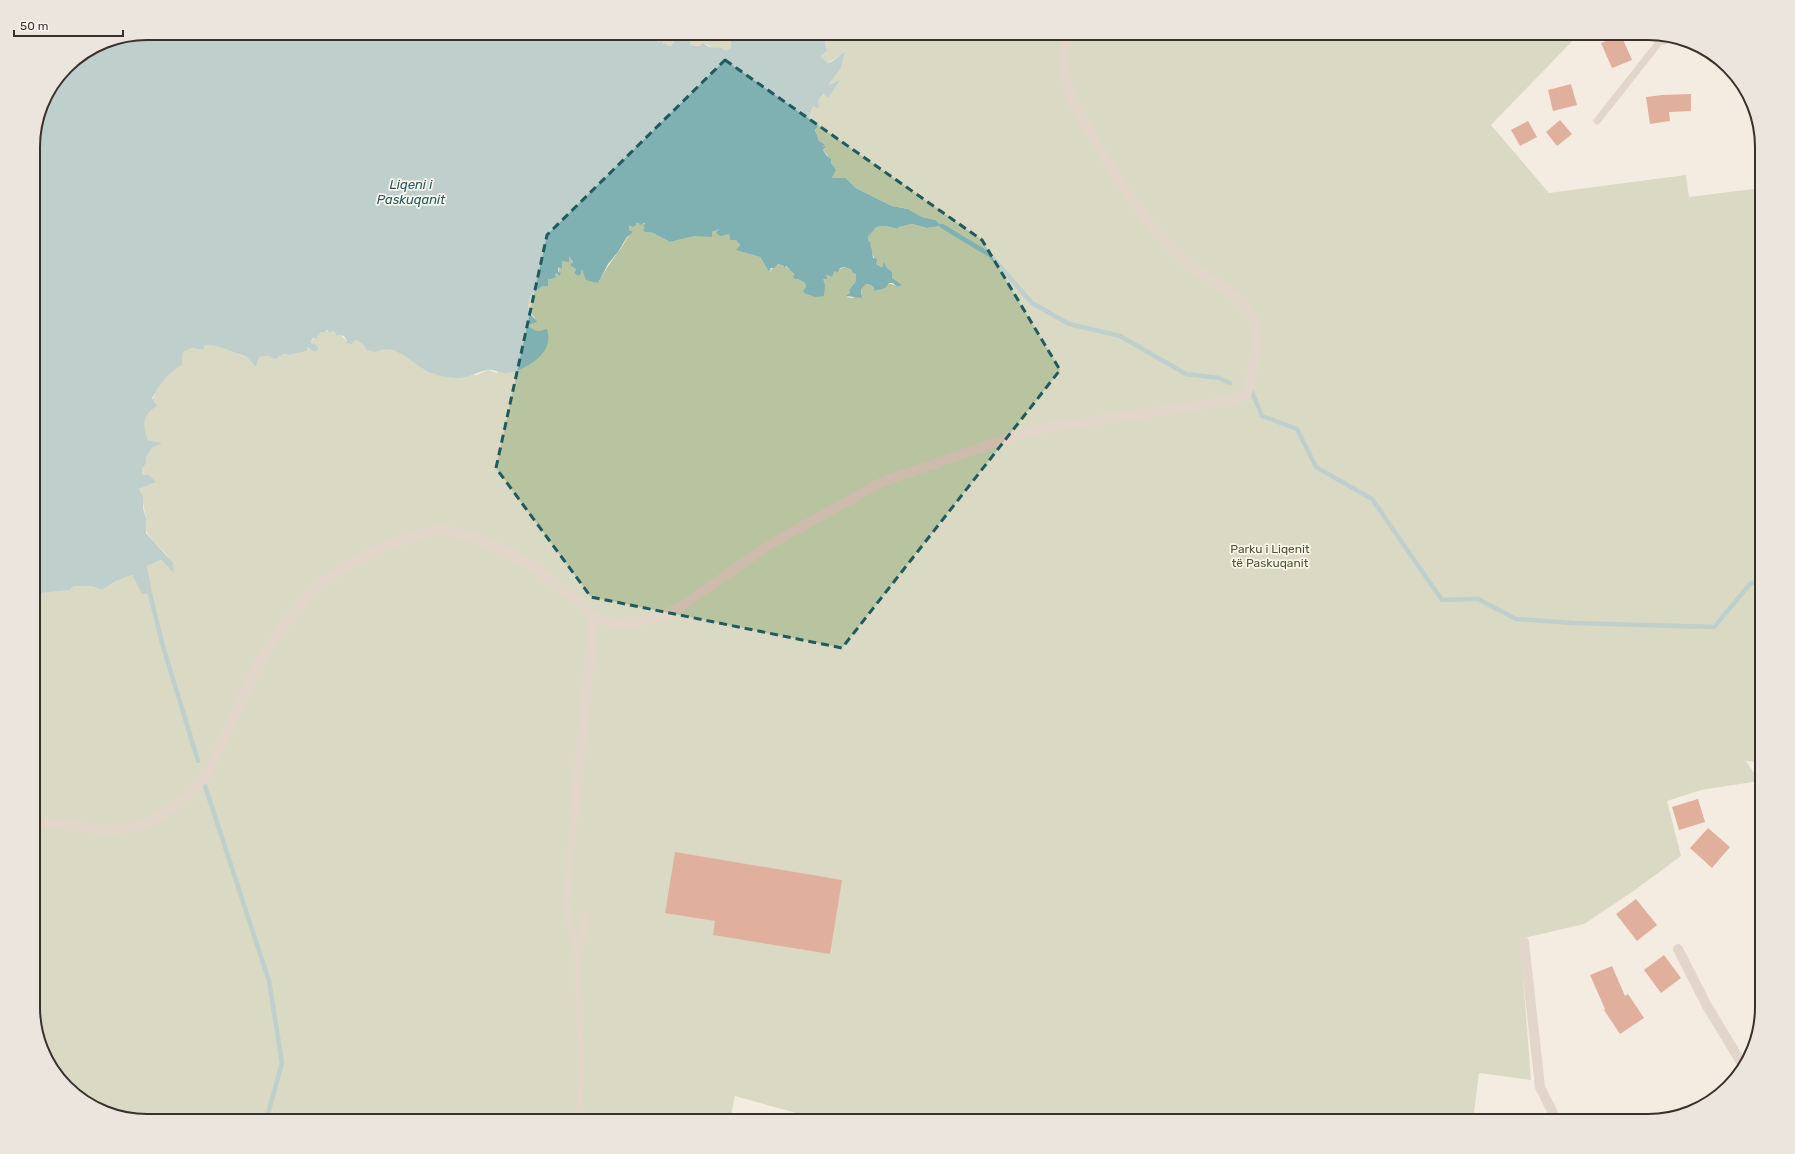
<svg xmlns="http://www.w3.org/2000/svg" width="1795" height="1154" font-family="Rubik,sans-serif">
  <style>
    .green { fill: #b8c4a0 }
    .water { fill: #7fb0b2 }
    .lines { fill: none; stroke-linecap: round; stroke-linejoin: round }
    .stream { stroke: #7fb0b2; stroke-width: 4.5 }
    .building { fill: #c8694b }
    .lane { stroke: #cdbbac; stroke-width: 7 }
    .street { stroke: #cdbbac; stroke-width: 10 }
    .marked { fill: none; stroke: #1f5a5e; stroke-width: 3; stroke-dasharray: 8 5; stroke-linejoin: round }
    .labels { text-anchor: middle; stroke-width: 3.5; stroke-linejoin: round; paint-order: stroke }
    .park-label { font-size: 12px; fill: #4a5a2e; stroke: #fbf5ee }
    .water-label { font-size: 13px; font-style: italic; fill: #1f5a5e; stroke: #fbf5ee }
    .rim { fill: none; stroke: #3b302b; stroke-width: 2 }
  </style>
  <rect width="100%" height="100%" fill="#f4ebe1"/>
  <path class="green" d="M648,33h106l-13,7h-13l3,2v6l-5,4c-6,-4 -15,-3 -20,-8l-5,2 -11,-1 1,-6h-13l-7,7h-8l-1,-2 -10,-3z
    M805,33h775l-89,92 58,68 137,-18 3,22 73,-9v574l-16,-1 13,20 -58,9 -34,11 14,55 -46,34 -51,34 -64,15 11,141 -52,-7 -6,48h-648l-90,-25 -5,25h-583l-63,-19 -36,-38 -15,-50v-420l37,-4 4,-4h17l11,4 14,-9 16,-6 10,19 10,-4 -5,-24 14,-6 13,12c-2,-18 -17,-24 -26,-38 -3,-4 -2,-10 -2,-15 -2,-10 -3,-21 -7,-30l16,-7 -13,-7v-6l5,-7 -1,-5 6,-9 9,-5 -13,-3c-3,-6 -6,-13 -4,-21 1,-4 5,-7 6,-11 5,-18 13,-34 32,-43l1,-13 9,-4 11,2 2,-5 11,1 41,15 2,-4 9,-1 7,3 9,-5 5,1 18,-4 -1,-4 8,5 -3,-11 10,-9 4,1v-3c7,0 19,5 22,12l8,-2 48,13 21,17 53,5 11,-5 9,3 42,-41 -6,-1 -5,-6 7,-7c-18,-19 3,-26 12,-39l3,1 7,-3 -2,-2 1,-3 2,4 1,-9 2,1 1,-8 3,1 4,-6 7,14 -2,4 4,3 4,-8 5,9 11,6c7,-13 12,-20 21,-32 5,-7 8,-14 14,-20l-4,-1v-5l10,-3 6,2v8l8,1 17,9 25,-6h17v-4l7,-3 -1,4 1,1h10l1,6h6l4,5 -3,5 23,7 9,15 8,-8c9,2 17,6 18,15h3l7,4 1,4 -2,6 18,-14 4,-5 19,-7 7,3 4,4v7l-7,9 1,3 -3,4 4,1 11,-3 -1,-5 5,-6 5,1 3,3v3c8,-5 15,-11 23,-4l4,-2 -9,-7 -8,-15 -1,4 -7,-3 -8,-24v-3l7,-10 10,-1 13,3 1,-2 13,-3 15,4 15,-2 -6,-6 -14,-3 -14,-8 -16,-3 -36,-18 -10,-10 -14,1c3,-11 -2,-22 -9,-29l3,-2 -4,-2 -6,-11 -2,-15 -5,-3 4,-11 4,3 2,-10 6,-5 3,3 11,-16 -12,4 14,-17 4,-15 -18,10 -6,-7 6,-5 -2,-9 -7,-4 -1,3z"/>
  <path class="water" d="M147,33h468l8,5 7,-1 2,-3 16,-1 4,2 -3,1 3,4 1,-1 6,4 3,-2 1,4 2,-2 3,3h3l6,-8 14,1 -1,6 10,1 3,-3 6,4 12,1 5,3 5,-3v-6l-3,-2h13l13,-7h51l12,8 1,-4 7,5 2,9 -6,5 6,7 4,-1 14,-10 -4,16 -13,17 12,-5 -12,18 -4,-4 -5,5 -1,10 -5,-3 -4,11 10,7 -4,6 4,11 6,4 -3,1 4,1 -3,3 4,6 4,3v4l5,7 -4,8h14l10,10 36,18 16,3 14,8 14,3 6,6 -15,2 -15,-4 -13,3 -1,2 -13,-3 -9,1 -8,10v3l3,3 -1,2 2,5 1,8 4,1 -1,5 6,3 2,-5 3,6 5,4v6l10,7 -5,2 -4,-4h-4l-4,5 -11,3v-3l-3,-3 -5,-1 -5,6 1,8 -16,-2 4,-3 -1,-3 7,-9v-7l-4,-2v-2l-7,-3 -5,1 -2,4 -4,-1 -2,6 -6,-3 1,5h-4l2,6 -1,11 -9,1 -11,-4 -1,-2 3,-4 -1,-4 -7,-4h-3l-2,-2 1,-3 -8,-8 -2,2v-2l-6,-2 -4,4h-3l-2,4 -9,-15 -24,-7 4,-5 -4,-5h-6l-1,-6 -9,2 -4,-3 3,-4 -7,3v5l-17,-1 -25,6 -17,-9 -8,-1 -2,-2 2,-2 -2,-2 2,-2 -1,-1 -4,2 -1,-2h-3v2l-3,2 -4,-2v5l4,1 -2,3 -4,3 -9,15 -10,12 -10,19 -12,-3 -4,-11 -2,6 -2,1 -4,-3 2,-4 -6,-4 3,-3 -4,-6v6l-7,-1v8l-3,-2 -1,2v3l3,1 -2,3 -3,-3 -1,2 2,2 -7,3 -2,-1v7h-5c-11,6 -17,13 -14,25 1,4 6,7 8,11l-9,3c6,7 10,7 19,4 1,4 2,8 1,12 -1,16 -26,30 -40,32 -7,1 -15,-4 -21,-3 -17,4 -21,11 -41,7 -7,-2 -17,-4 -23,-8 -16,-10 -28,-26 -48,-17l-9,-2c-1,-6 -6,-9 -11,-10l-3,4 -7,-1 2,-2 -3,-5 -5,-1 -3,1v-3l-4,-2 -3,2 -1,-3h-3l1,3 -5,-1 -2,2 1,2 -3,-1v3h-4l-2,3 1,3 5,1 1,5 -4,2 -7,-5v4l-18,4 -5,-1 -9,5 -7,-3 -9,1 -3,10 -9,-10 -31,-11 -11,-1 -2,5 -11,-2 -9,4 -1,13c-15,8 -22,19 -30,33l5,8c-15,8 -15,20 -9,34l14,3 -10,5 -6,9 1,5 -5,7v6h7l7,7 -17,7 4,8v11l3,11v14l27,30 1,10 -13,-13 -14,6 5,24 -2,4h-8l-10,-19 -16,6 -14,9 -11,-4h-17l-4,4 -37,4v-454l9,-37 25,-37 37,-24z"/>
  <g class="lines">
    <path class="stream" d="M942,226l48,29 42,48 37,21 51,12 66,38 33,4 11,5
      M1252,392l10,24 35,13 19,38 56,32 70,101 36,-1 38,20 57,4 141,4 37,-44 11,-1
      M150,594l12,49 36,118
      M205,786l64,195 13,82 -16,58"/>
  </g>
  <path class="building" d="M1621,35l11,25 -20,8 -11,-25z
    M1571,84l6,21 -24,6 -5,-21z
    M1691,94v17l-22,1 1,9 -20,3 -4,-27 16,-2z
    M1560,120l12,14 -15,12 -11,-14z
    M1528,121l9,16 -17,9 -9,-16z
    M1698,799l7,23 -26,8 -7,-23z
    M1708,828l22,19 -18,21 -22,-20z
    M675,852l167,28 -12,74 -117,-19 2,-14 -50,-8z
    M1636,899l21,26 -20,16 -21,-27z
    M1664,955l17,23 -20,15 -17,-23z
    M1612,966l13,30 3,-2 16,24 -24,16 -16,-24 1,-1 -15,-34z"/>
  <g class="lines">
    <path class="lane" d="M1597,121l64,-81 -2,-3
      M574,817l-8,88 12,54 3,113 -2,49
      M579,955l7,-41"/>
    <path class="street" d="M1661,40l5,-1
      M574,817l20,-201
      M33,821l72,9 22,-1 16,-4 12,-6 30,-21 23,-25 49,-106 14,-23 17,-24 23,-26 11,-11 33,-22 22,-11 43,-16 17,-4 18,2 21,6 27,12 27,15 52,39 12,12 9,5 15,2 23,-2 22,-5 17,-9 89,-62 115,-64 24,-8 110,-38 33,-8 185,-27 11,-7c5,-19 15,-59 5,-77 -16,-28 -49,-37 -72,-59 -36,-35 -60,-74 -85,-117 -11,-18 -24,-39 -29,-60 -3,-17 -4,-31 4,-47
      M1524,942l16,145 17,34
      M1678,949l29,57 37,61"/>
  </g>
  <path d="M0 0H1795V1154H0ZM725,60l257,180 78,130 -218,278 -251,-51 -95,-129 51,-233z" fill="#f4ebe1" fill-opacity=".55" fill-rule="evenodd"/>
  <path class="marked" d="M725,60l257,180 78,130 -218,278 -251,-51 -95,-129 51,-233z"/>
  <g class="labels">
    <g class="park-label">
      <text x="1270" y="553">Parku i Liqenit<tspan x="1270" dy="14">të Paskuqanit</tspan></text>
    </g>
    <g class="water-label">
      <text x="411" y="189">Liqeni i<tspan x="411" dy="15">Paskuqanit</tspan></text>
    </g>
  </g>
  <path d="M0 0H1795V1154H0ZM147 40H1648A107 107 0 0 1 1755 147V1007A107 107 0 0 1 1648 1114H147A107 107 0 0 1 40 1007V147A107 107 0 0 1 147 40Z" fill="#ece5de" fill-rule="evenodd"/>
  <path class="rim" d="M147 40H1648A107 107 0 0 1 1755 147V1007A107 107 0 0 1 1648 1114H147A107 107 0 0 1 40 1007V147A107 107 0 0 1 147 40Z"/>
  <path d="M14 30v6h109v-6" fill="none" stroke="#3b302b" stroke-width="2"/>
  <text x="20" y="30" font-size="12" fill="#3b302b" stroke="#fbf5ee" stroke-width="3" paint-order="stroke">50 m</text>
</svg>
